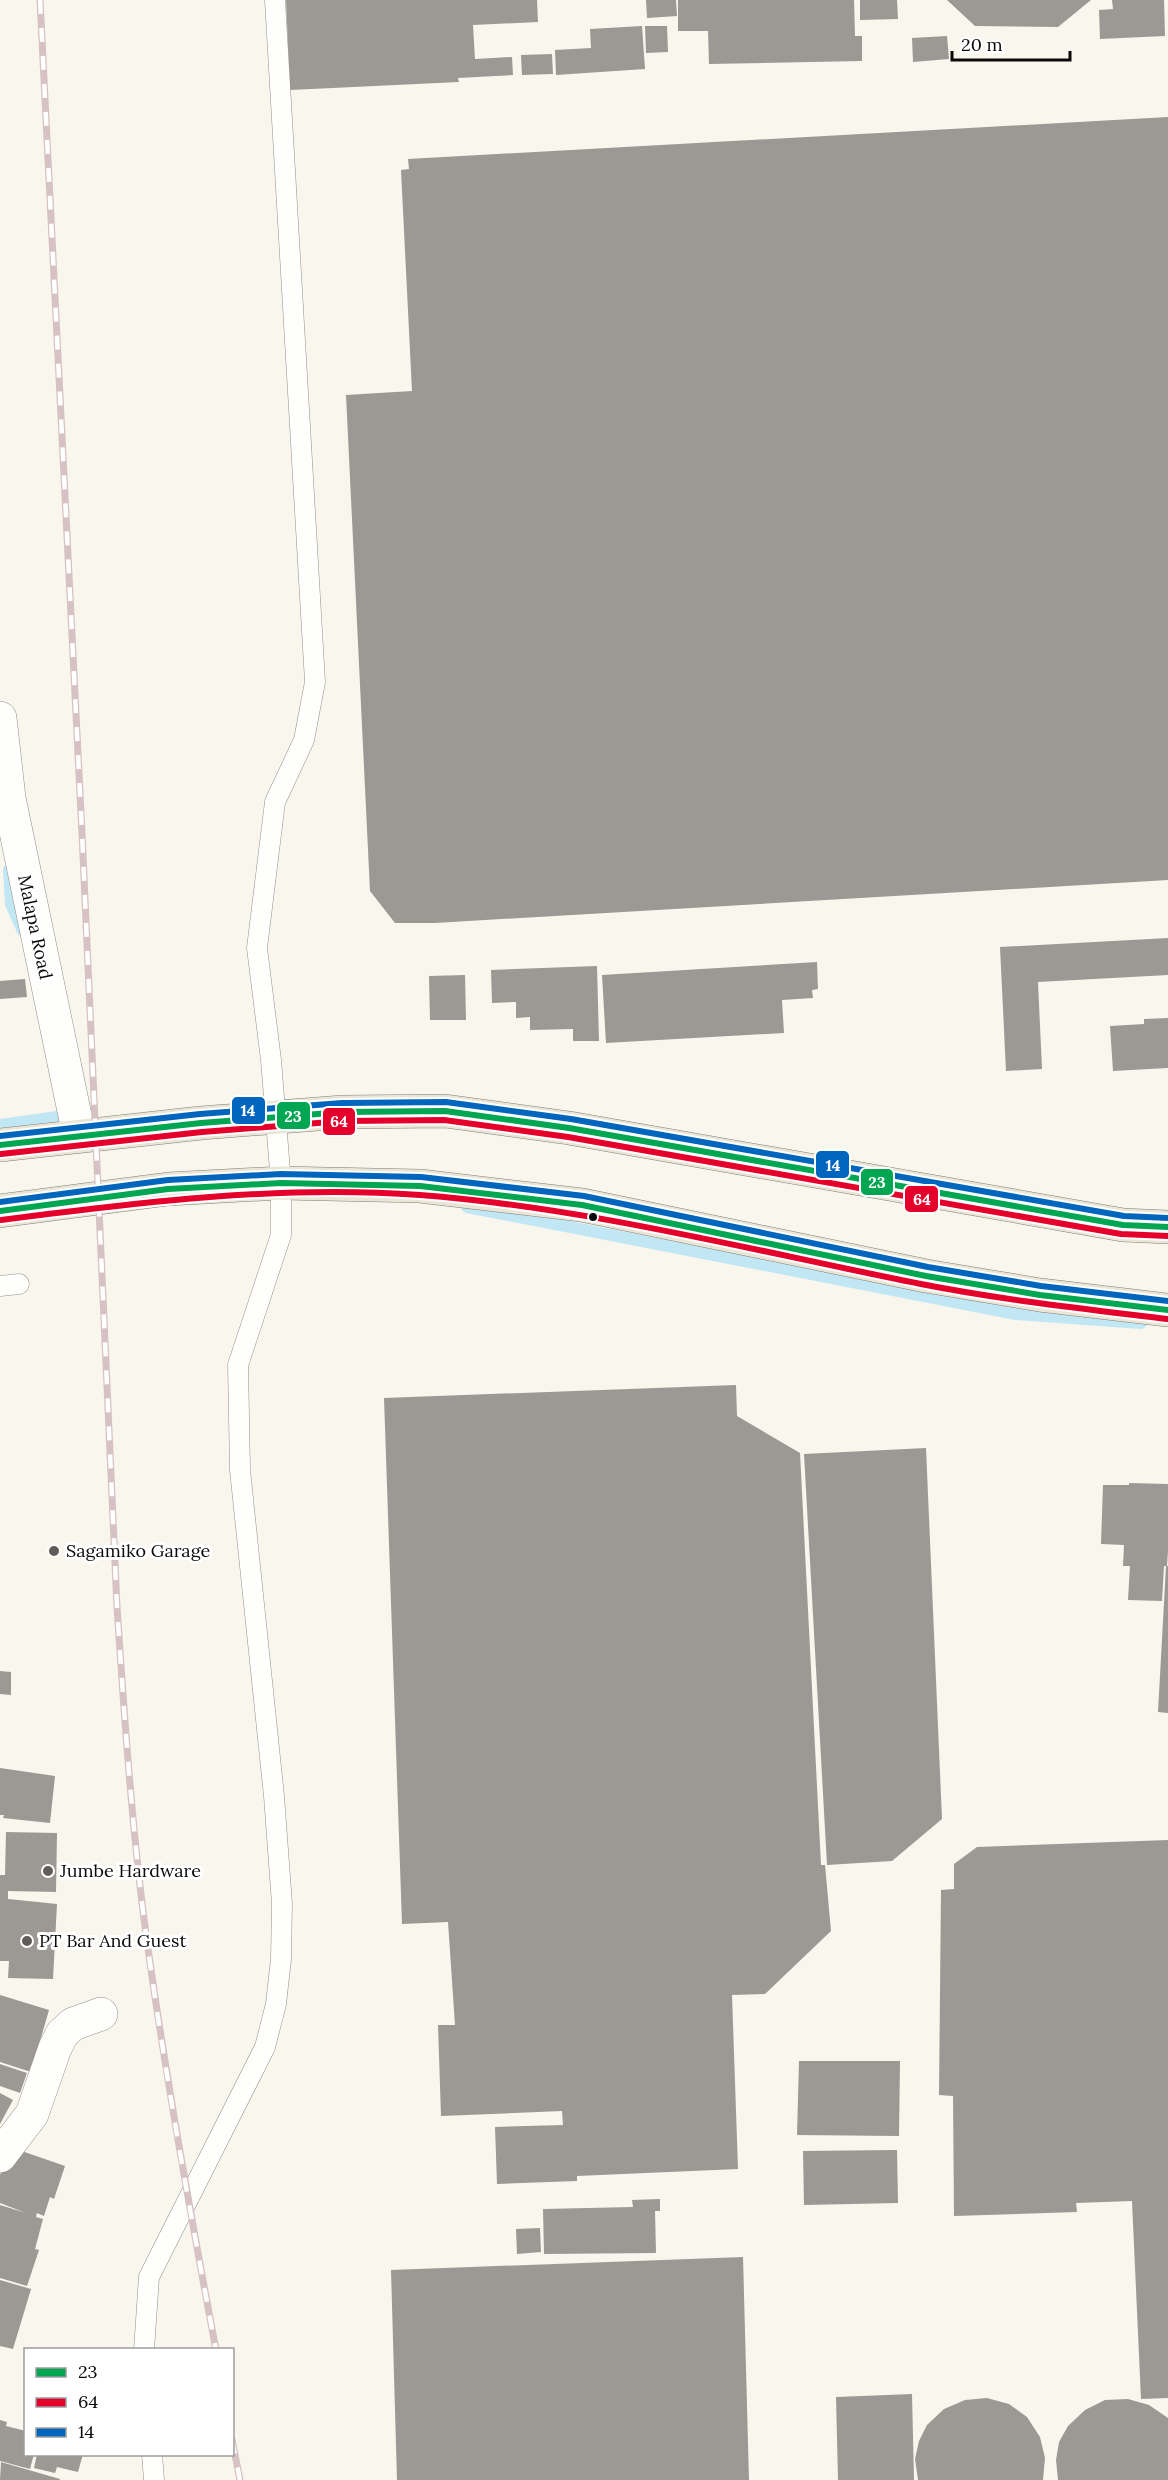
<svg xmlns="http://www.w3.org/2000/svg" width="1168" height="2480" font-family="Lora,serif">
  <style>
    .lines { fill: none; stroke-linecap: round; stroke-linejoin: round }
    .stream { stroke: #c1e7f5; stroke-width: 12 }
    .building { fill: #9c9893 }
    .service-casing { stroke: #92908c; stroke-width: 21 }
    .minor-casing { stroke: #92908c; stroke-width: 34 }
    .primary-casing { stroke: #7f7e7a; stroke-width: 34 }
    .service { stroke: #fefefc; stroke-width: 20 }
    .minor { stroke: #fefefc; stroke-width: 33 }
    .primary { stroke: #ebe5d6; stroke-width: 33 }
    .rail-casing { stroke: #d6c2c3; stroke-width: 7 }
    .rail { stroke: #fff; stroke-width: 4.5; stroke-dasharray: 14; stroke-linecap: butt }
    .bus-1-casing { stroke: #fff; stroke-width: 10 }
    .bus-2-casing { stroke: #fff; stroke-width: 10 }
    .bus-3-casing { stroke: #fff; stroke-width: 10 }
    .bus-1 { stroke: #00a651; stroke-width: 6 }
    .bus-2 { stroke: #e4002b; stroke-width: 6 }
    .bus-3 { stroke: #0065bd; stroke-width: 6 }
    .bus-dot { fill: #0a0a0a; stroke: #fff; stroke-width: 2 }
    .poi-dot { fill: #5e5d59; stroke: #fff; stroke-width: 2 }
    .labels { text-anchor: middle; stroke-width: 6; stroke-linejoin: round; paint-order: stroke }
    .street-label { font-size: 18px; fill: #0a0a0a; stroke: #fff }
    .poi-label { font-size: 18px; fill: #0a0a0a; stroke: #fff; text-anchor: start }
    .line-badge { stroke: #fff; stroke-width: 2 }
    .badge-label { font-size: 16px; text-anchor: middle; font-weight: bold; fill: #fff }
  </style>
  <rect width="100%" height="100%" fill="#f9f6ed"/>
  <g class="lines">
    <path class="stream" d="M9,870l2,34 12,27
      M0,1125l64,-9
      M467,1207l549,107 125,9"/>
  </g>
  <path class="building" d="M286,0h251l1,22 -65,3 2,34 37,-2 1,18 -55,3 1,4 -169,8z
    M646,0h30l1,16 -30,2z
    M678,0h176l1,36h7v25l-153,3 -1,-33h-30z
    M860,0h37l1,19 -38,1z
    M947,0h144l-33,27 -83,-1z
    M1112,0h52l1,36 -65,3 -1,-29 14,-1z
    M642,26l3,43 -89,6 -1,-25 36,-2 -1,-19z
    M645,26h22l1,26 -22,1z
    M947,36l2,23 -36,3 -1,-24z
    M552,54l1,20 -31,1 -1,-20z
    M1168,117v763l-733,43h-40l-25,-32 -24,-496 66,-4 -11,-221 8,-1 -1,-10z
    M1168,938v37l-130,7 4,87 -36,2 -6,-124z
    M817,962l1,27 -6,1 1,8 -31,2 2,33 -178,10 -4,-68z
    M597,966l2,75h-26v-12l-43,1v-13l-14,1v-16l-24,1 -1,-33z
    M465,975l1,45h-36l-1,-44z
    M25,979l2,18 -27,2v-18z
    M1168,1018v50l-55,3 -3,-45 34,-2v-5z
    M736,1385l1,31 63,37 21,412h4l6,66 -66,63 -33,1 6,174 -161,7v5l-80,3 -2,-57 68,-2 -1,-14 -121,5 -3,-91h17l-7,-103 -46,2 -18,-526z
    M926,1448l16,371 -50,42 -65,4 -23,-411z
    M1129,1483l39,1v67l-1,15h-3l-2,35 -34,-1 2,-34h-7l1,-21 -23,-1 2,-59h26z
    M1166,1566h2v147l-10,-1z
    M0,1671l11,1v23l-11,-1z
    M0,1768l55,8 -5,47 -47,-5 1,-3h-4z
    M6,1832l51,1 -1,59 -48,-1v8l49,5 -4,75 -45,-1 1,-17h-9v-86h5z
    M1168,1840v558l-27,1 -9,-198 -56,2 1,9 -123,4 -1,-120 -14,-1 2,-205 13,-1v-25l23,-17z
    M0,1995l49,15 -18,62 -31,-10z
    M799,2061h101l-1,75 -102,-1z
    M0,2064l27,9 -7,20 -20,-7z
    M0,2093l13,7 -13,24z
    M16,2149l49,17 -11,33 -4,-2 -6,19 -7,-3 -1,4 7,2 -8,30 4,1 -12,36 -27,-8v-73l26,8 -26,-10v-28l7,-17z
    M897,2150l1,53 -94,2 -1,-54z
    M660,2199v12h-5l1,42 -112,1 -1,-45 90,-2 -1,-7z
    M540,2228l1,24 -24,2 -1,-25z
    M743,2257l6,223h-352l-6,-210z
    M0,2280l31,9 -18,60 -13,-3z
    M912,2394l2,86h-76l-2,-83z
    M987,2398l22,6 18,13 13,20 5,21 -2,22h-125l-3,-21 4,-18 8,-16 17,-16 21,-9z
    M1128,2399l21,6 19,13v62h-110l-2,-20 3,-18 9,-16 17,-16 20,-10z
    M0,2420l7,2 -1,4 20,5v23h8l-4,15 -30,-8z
    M37,2454h46l-5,18 -21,-5 -2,6 -21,-5z
    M1,2462l59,17v1h-60z"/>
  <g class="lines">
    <g class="service-casing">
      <path id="service" d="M0,1286l19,-2
        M144,2350l5,-73 116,-230 11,-43 5,-45 1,-55 -8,-108 -34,-326 -2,-105 43,-130v-52l-10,-123 -14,-112 18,-146 29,-62 11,-58 -40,-682
        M152,2454l2,26"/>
    </g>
    <g class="minor-casing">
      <path id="minor" d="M0,718l9,80 70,337
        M0,2156l32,-42 23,-66 7,-14 11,-10 28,-10"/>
    </g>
    <g class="primary-casing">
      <path id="primary" d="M0,1145l201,-22 142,-11 102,-1 124,17 554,97 45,2
        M0,1211l168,-22 113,-6 139,3 162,19 344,71 114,19 128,15"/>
    </g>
    <use href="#service" class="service"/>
    <use href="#minor" class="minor"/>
    <use href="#primary" class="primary"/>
    <g class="rail-casing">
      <path id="rail" d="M40,0l42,833 35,774c7,104 14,209 27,312 19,144 45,288 72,431
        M232,2440l8,40"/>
    </g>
    <use href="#rail" class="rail"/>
    <g class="bus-1-casing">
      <path id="bus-1" d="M0,1145l201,-22 142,-11 102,-1 124,17 554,97 45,2
        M0,1211l168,-22 113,-6 139,3 162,19 344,71 114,19 128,15"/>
    </g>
    <g class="bus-2-casing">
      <path id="bus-2" d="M1,1154l201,-22 141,-11 101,-1 124,17 553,97 47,2
        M1,1220c140,-18 277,-35 419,-25 169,13 335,56 501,89 81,16 164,25 246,35"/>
    </g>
    <g class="bus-3-casing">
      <path id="bus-3" d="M0,1136l200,-22 142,-11 104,-1 125,17 553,97 44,2
        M0,1202l168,-22 113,-6 140,3 163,19 344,71 113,19 127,15"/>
    </g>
    <use href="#bus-1" class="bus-1"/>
    <use href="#bus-2" class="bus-2"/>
    <use href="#bus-3" class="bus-3"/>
  </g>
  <circle class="bus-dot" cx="593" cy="1217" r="5"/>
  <g class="poi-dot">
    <circle cx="54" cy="1551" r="6"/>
    <circle cx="48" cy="1871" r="6"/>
    <circle cx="27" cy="1941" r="6"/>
  </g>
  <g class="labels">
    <g class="street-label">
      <text transform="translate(35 927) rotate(78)" y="6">Malapa Road</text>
    </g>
    <g class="poi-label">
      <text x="66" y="1557">Sagamiko Garage</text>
      <text x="60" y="1877">Jumbe Hardware</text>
      <text x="39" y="1947">PT Bar And Guest</text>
    </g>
  </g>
  <g class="line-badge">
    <rect x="231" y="1096" width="35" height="29" rx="6" fill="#0065bd"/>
    <rect x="276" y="1101" width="35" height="29" rx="6" fill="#00a651"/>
    <rect x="322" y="1107" width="34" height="29" rx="6" fill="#e4002b"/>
    <rect x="815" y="1150" width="35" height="29" rx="6" fill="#0065bd"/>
    <rect x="860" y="1168" width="34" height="28" rx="6" fill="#00a651"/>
    <rect x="904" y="1185" width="35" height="28" rx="6" fill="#e4002b"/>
  </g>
  <g class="badge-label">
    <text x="248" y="1116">14</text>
    <text x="293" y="1122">23</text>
    <text x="339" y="1127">64</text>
    <text x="833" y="1171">14</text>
    <text x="877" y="1188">23</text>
    <text x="922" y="1205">64</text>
  </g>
  <rect x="24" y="2348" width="210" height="108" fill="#ffffff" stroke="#9d9d9d" stroke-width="1.5"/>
  <rect x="36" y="2368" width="30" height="9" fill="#00a651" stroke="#9d9d9d" stroke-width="1.5"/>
  <text x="78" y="2378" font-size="18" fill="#0a0a0a">23</text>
  <rect x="36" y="2398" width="30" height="9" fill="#e4002b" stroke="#9d9d9d" stroke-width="1.5"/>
  <text x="78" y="2408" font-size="18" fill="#0a0a0a">64</text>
  <rect x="36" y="2428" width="30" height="9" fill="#0065bd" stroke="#9d9d9d" stroke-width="1.5"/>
  <text x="78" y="2438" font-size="18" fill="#0a0a0a">14</text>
  <path d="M952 51v9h118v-9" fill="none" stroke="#0a0a0a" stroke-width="3"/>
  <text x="961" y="51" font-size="18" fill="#0a0a0a" stroke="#ffffff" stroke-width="4.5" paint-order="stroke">20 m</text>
</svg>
